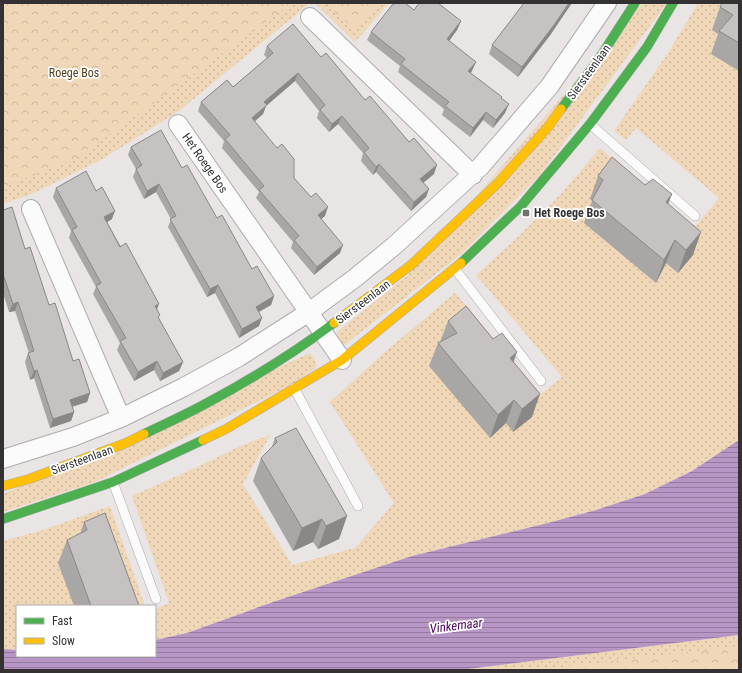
<svg xmlns="http://www.w3.org/2000/svg" width="742" height="673" font-family="'Roboto Condensed',sans-serif">
  <style>
    .grass { fill: url(#grass-dots) }
    .park { fill: url(#park-crowns) }
    .water { fill: url(#water-rules) }
    .lines { fill: none; stroke-linecap: round; stroke-linejoin: round }
    .lane-casing { stroke: #aeabab; stroke-width: 10 }
    .street-casing { stroke: #aeabab; stroke-width: 20 }
    .fast-casing { stroke: #aeabab; stroke-width: 10 }
    .slow-casing { stroke: #aeabab; stroke-width: 10 }
    .lane { stroke: #fcfbfb; stroke-width: 9 }
    .street { stroke: #fcfbfb; stroke-width: 18 }
    .fast { stroke: #4caf50; stroke-width: 9 }
    .slow { stroke: #ffc107; stroke-width: 9 }
    .wall { fill: #a9a7a6 }
    .shaded-wall { fill: #8a8887 }
    .building { fill: #c5c2c1; stroke: #8a8887 }
    .poi-dot { fill: #737070; stroke: #fff; stroke-width: 1.5 }
    .labels { text-anchor: middle; stroke-width: 3.5; stroke-linejoin: round; paint-order: stroke }
    .street-label { font-size: 12px; fill: #333131; stroke: #fff }
    .park-label { font-size: 12px; fill: #513b1b; stroke: #fff }
    .poi-label { font-size: 12px; font-weight: bold; fill: #333131; stroke: #fff; text-anchor: start }
    .water-label { font-size: 13px; font-style: italic; fill: #46045b; stroke: #fff }
  </style>
  <defs>
    <pattern id="grass-dots" width="8" height="8" patternUnits="userSpaceOnUse"><rect width="8" height="8" fill="#f0d7b7"/><path d="M2 2h.1M6 6h.1" fill="none" stroke="#ceb99e" stroke-width="1.8" stroke-linecap="round"/></pattern>
    <pattern id="park-crowns" width="20" height="18" patternUnits="userSpaceOnUse"><rect width="20" height="18" fill="#f0d7b7"/><path d="M2 6a3 3 0 1 1 6 0M12 15a3 3 0 1 1 6 0" fill="none" stroke="#ceb99e"/></pattern>
    <pattern id="water-rules" width="6" height="5" patternUnits="userSpaceOnUse"><rect width="6" height="5" fill="#b795c4"/><path d="M0 2.5h6" fill="none" stroke="#957aa0"/></pattern>
  </defs>
  <rect width="100%" height="100%" fill="#e9e5e5"/>
  <path class="grass" d="M261,3h49l-131,108 -78,49 -67,33 -31,11v-32z
    M315,3h74l-34,39z
    M643,3h24l-127,172 -80,80 -117,91 -4,-5 -2,-9 71,-57z
    M698,3h41v437l-47,31 -47,23 -49,16 -48,13 -136,33 -139,46 -86,31 -32,7v-31l14,-6 -37,-107 63,-28 45,-22 30,-11 -27,49 49,81 63,-17 39,-45 -64,-101 56,-51 69,-58 86,101 21,-17 -86,-102 44,-40 41,-41 39,-46 94,80 25,-30 -83,-70 -10,12 -12,-9 56,-81z
    M310,353l4,5 3,9 -18,14 -204,101 -92,30v-18z
    M110,506l35,100h-128v44l-14,-1v-108l40,-11z
    M739,635v35h-279z"/>
  <path class="park" d="M3,3h289l-215,155 -74,29z
    M324,3h57l-26,26z
    M739,646v24h-204z"/>
  <path class="water" d="M739,440v195l-279,35h-457v-21l14,1v6h138v-16l32,-7 86,-31 139,-46 136,-33 48,-13 49,-16 47,-23z"/>
  <g class="lines">
    <g class="lane-casing">
      <path id="lane" d="M590,124l105,92
        M455,269l86,112
        M294,388l64,118
        M113,482l43,117"/>
    </g>
    <g class="street-casing">
      <path id="street" d="M310,17l163,158
        M178,124l164,236
        M31,209l90,209
        M3,459l70,-22 48,-19 63,-31 55,-30 70,-45 46,-34 39,-32 86,-79 69,-80 58,-84"/>
    </g>
    <g class="fast-casing">
      <path id="fast" d="M561,109l36,-47 38,-59
        M461,263l60,-57 69,-82 57,-77 26,-44
        M144,434c21,-10 43,-20 63,-31 43,-23 88,-51 127,-80
        M3,519l110,-37 90,-42"/>
    </g>
    <g class="slow-casing">
      <path id="slow" d="M334,323l77,-58 87,-82 50,-56 13,-18
        M203,440l23,-11 116,-69 119,-97
        M3,486l26,-7 97,-36 18,-9"/>
    </g>
    <use href="#lane" class="lane"/>
    <use href="#street" class="street"/>
    <use href="#fast" class="fast"/>
    <use href="#slow" class="slow"/>
  </g>
  <path class="wall" d="M739,3v68l-28,-17 7,-20 -6,-4 8,-23z
    M414,10l47,11 -4,9 -8,11 23,30 -1,2 31,26 3,14 -12,15 -10,-8 -13,17 -28,-22 2,-6 -46,-37 2,-6 -33,-26 4,-8z
    M551,34l-33,43 -29,-23 3,-9z
    M267,46l54,11 44,43 69,74 -11,9 6,6 -3,8 -15,14 -35,-39 -3,3 -12,-14 2,-8 -25,-29 -9,8 -12,-14 2,-7 -24,-30 -29,25 -3,8 -8,7 39,57 31,38 -4,3 19,34 -26,22 -23,-27 2,-6 -37,-44 3,-6 -37,-44 2,-7 -26,-30 3,-9 32,-15 34,-29 -3,-3z
    M131,147l51,21 70,101 22,27 -3,9 -12,7v14l-20,12 -24,-45 -8,4 -39,-70 3,-8 -15,-27 -12,7 -11,-22 3,-8 -8,-14z
    M598,176l70,28 25,51 -15,18 -12,-10 -10,20 -72,-60 8,-22 -2,-2z
    M56,188l56,31 -5,3 50,88 2,9 24,43 -4,9 -19,10 -6,-11 -20,11 -17,-31 3,-7 -27,-49 3,-7 -27,-49 2,-7 -18,-34z
    M3,210l22,39 48,112 17,32 -3,9 -15,5 2,5 -3,9 -21,7 -16,-50 -4,2 -5,-18 3,-9h1l-14,-42 -6,1 -6,-19z
    M448,321l66,42 18,54 -19,15 -7,-9 -16,15 -61,-72 9,-23 2,-1z
    M275,438l72,78 -8,23 -21,10 -5,-7 -20,9 -40,-70 8,-23 10,-9z
    M84,522l55,84h-65l-16,-43 9,-23 13,-6z"/>
  <path class="shaded-wall" d="M569,3h3l-21,31 -33,43 4,-10z
    M461,21l-4,9 -13,18 3,-9z
    M476,62l-4,9 -7,9 3,-9z
    M298,73l-3,8 -29,25 -3,8 -14,12 3,-8 12,-16z
    M509,104l-4,9 -12,15 3,-8z
    M486,112l-3,8 -13,17 3,-9z
    M342,116l-4,8 -9,8 3,-8z
    M379,164l-3,8 -3,3 3,-8z
    M437,165l-3,9 -17,14 3,-9z
    M159,184l-3,8 -12,7 3,-8z
    M429,189l-3,8 -15,14 3,-9z
    M672,194l-9,23 3,-15z
    M328,207l-3,9 -10,8 3,-9z
    M115,211l-3,8 -11,7 3,-9z
    M701,232l-8,23 -15,18 8,-23z
    M675,240l-9,23 -10,20 8,-23z
    M343,245l-3,8 -26,22 3,-8z
    M218,285l-3,8 -8,4 3,-8z
    M274,296l-3,9 -18,10 3,-8z
    M18,302l-3,9 -6,1 4,-8z
    M159,304l-3,8 -1,-6z
    M262,318l-3,8 -20,12 3,-9z
    M517,352l-8,23 1,-17z
    M157,361l-3,9 -20,11 4,-9z
    M183,362l-4,9 -19,10 3,-8z
    M37,370l-3,8 -4,2 4,-9z
    M90,393l-3,9 -20,6 3,-8z
    M540,394l-8,23 -19,15 9,-23z
    M514,400l-8,23 -16,15 8,-23z
    M74,412l-3,9 -21,7 3,-9z
    M347,516l-8,23 -21,10 8,-23z
    M322,519l-9,23 -20,9 9,-23z"/>
  <path class="building" d="M395,3h10l9,7 5,-7h19l23,18 -14,18 29,23 -8,9 34,26 -1,1 8,6 -13,16 -10,-8 -13,16 -28,-22 4,-4 -48,-38 4,-5 -34,-27 21,-27h1z
    M524,3h45l-15,22 -32,42 -30,-22z
    M722,3h17v40l-20,-12 14,-16 -13,-8z
    M293,24l28,33 5,-4 39,47 5,-4 39,46 5,-4 23,27 -17,14 9,10 -15,13 -35,-38 -3,3 -12,-15 5,-4 -27,-32 -10,8 -12,-14 5,-5 -27,-32 -34,29 3,3 -15,13 25,30 5,-4 12,15v19l17,19 5,-4 12,14 -10,8 25,30 -26,22 -23,-27 5,-4 -40,-46 5,-4 -39,-47 5,-4 -29,-33 26,-22 6,7 40,-34 -6,-7z
    M161,130l21,38 5,-3 30,53 5,-3 30,54 5,-3 17,30 -18,11 6,11 -20,11 -24,-44 -8,4 -40,-70 6,-3 -17,-32 -12,7 -11,-22 6,-4 -11,-18z
    M612,157l33,28 8,-6 19,15 -6,8 35,30 -15,18 -11,-10 -11,20 -72,-60 11,-20 -5,-4z
    M86,171l10,20 6,-4 13,24 -11,6 16,30 6,-4 33,61 -4,2 5,9 -2,2 25,45 -20,11 -6,-12 -19,11 -18,-31 6,-3 -30,-52 5,-3 -29,-53 5,-3 -21,-39z
    M12,207l13,42 5,-2 19,58 6,-2 18,58 6,-2 11,34 -20,7 4,12 -21,7 -16,-49 -3,1 -6,-18 6,-2 -16,-49 -5,2 -10,-30v-64z
    M466,306l27,33 9,-6 15,19 -7,6 30,36 -18,15 -8,-9 -16,15 -60,-72 19,-10 -9,-12z
    M296,428l51,88 -21,10 -4,-7 -20,9 -41,-70 16,-16 -2,-4z
    M105,513l34,93h-48l-24,-66 20,-10 -3,-8z"/>
  <rect class="poi-dot" x="522" y="209" width="8" height="8" rx="2"/>
  <g class="labels">
    <g class="street-label">
      <text transform="translate(589 72) rotate(-54)" y="4">Siersteenlaan</text>
      <text transform="translate(205 163) rotate(55)" y="4">Het Roege Bos</text>
      <text transform="translate(363 302) rotate(-37)" y="4">Siersteenlaan</text>
      <text transform="translate(82 460) rotate(-20)" y="4">Siersteenlaan</text>
    </g>
    <g class="park-label">
      <text x="74" y="77">Roege Bos</text>
    </g>
    <g class="poi-label">
      <text x="534" y="217">Het Roege Bos</text>
    </g>
    <g class="water-label">
      <text transform="translate(456 625) rotate(-7)" y="5">Vinkemaar</text>
    </g>
  </g>
  <rect width="742" height="673" fill="none" stroke="#333131" stroke-width="8"/>
  <rect x="16" y="605" width="140" height="52" fill="#ffffff" stroke="#adadad"/>
  <rect x="24" y="618" width="20" height="6" fill="#4caf50" stroke="#adadad"/>
  <text x="52" y="625" font-size="12" fill="#333131">Fast</text>
  <rect x="24" y="638" width="20" height="6" fill="#ffc107" stroke="#adadad"/>
  <text x="52" y="645" font-size="12" fill="#333131">Slow</text>
</svg>
